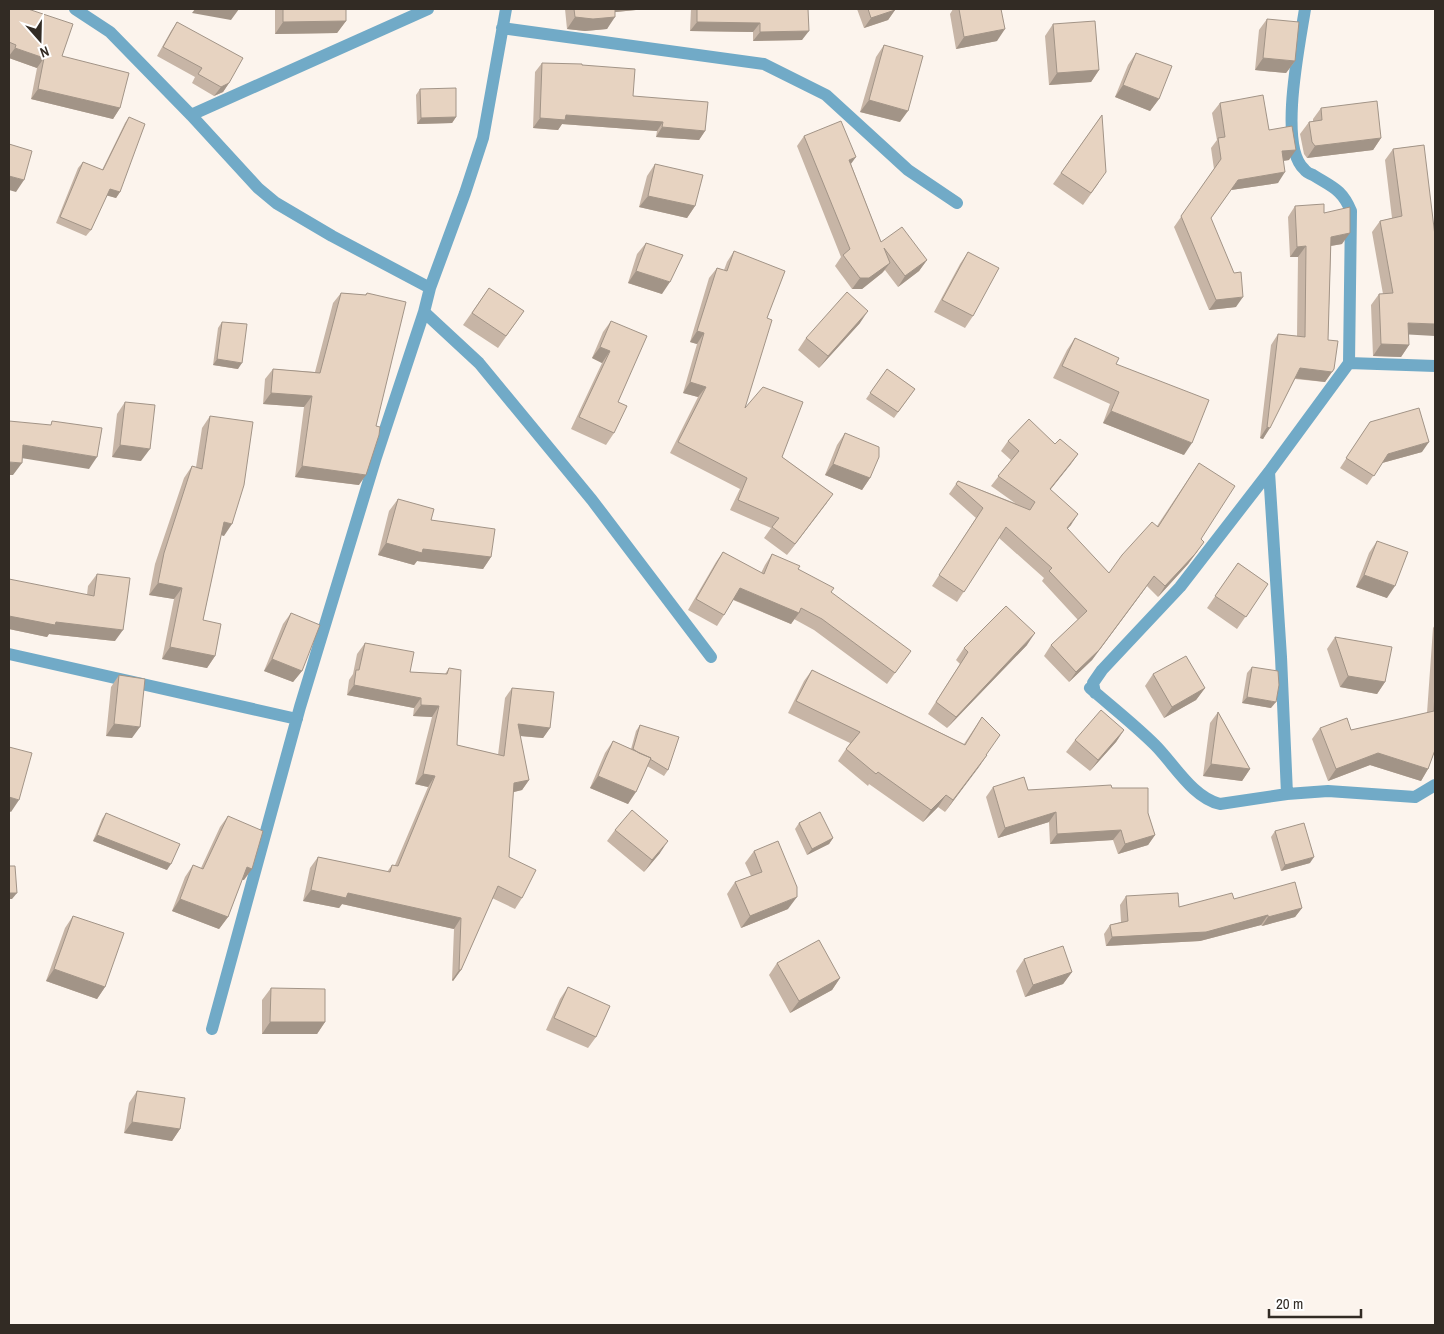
<svg xmlns="http://www.w3.org/2000/svg" width="1444" height="1334" font-family="'Archivo Narrow',sans-serif">
  <style>
    .lines { fill: none; stroke-linecap: round; stroke-linejoin: round }
    .minor { stroke: #71aac7; stroke-width: 12 }
    .wall { fill: #c7b5a6 }
    .shaded-wall { fill: #a29487 }
    .building { fill: #e7d3c1; stroke: #a29487 }
  </style>
  <rect width="100%" height="100%" fill="#fcf4ed"/>
  <g class="lines">
    <path class="minor" d="M75,9l35,23 81,83 67,73 18,15 56,33 98,52
      M502,28l262,36 62,31 82,75 49,33
      M191,115l237,-106
      M424,312l55,51 113,137 119,157
      M1349,363l86,3
      M1269,472l12,185 6,137
      M9,654l288,65
      M1092,689l-2,-1c22,19 45,37 65,57 19,19 38,53 65,59l67,-10 41,-3 87,6 20,-12
      M1095,693l-2,-10 9,-13 78,-83 89,-115 80,-109 2,-152c-9,-22 -19,-24 -38,-36 -3,-1 -7,-3 -9,-6 -26,-23 -4,-127 1,-160
      M212,1029l88,-322 76,-250 48,-145 6,-24 35,-95 18,-55 23,-129"/>
  </g>
  <path class="wall" d="M9,9l111,99 -7,11 -82,-20 6,-31 -28,-10z
    M275,9h71v12l-9,12 -62,1z
    M565,9h81l-31,3 -8,17 -22,2 -18,-2z
    M691,9h117l-6,31 -49,1v-9l-63,-1z
    M857,9h38v1l-7,10 -24,8z
    M953,9h48l-4,32 -41,8 -6,-35z
    M1267,19l28,42 -9,12 -31,-3 4,-40z
    M177,22l52,61 -6,9 -9,4 -22,-13 3,-6 -38,-21 14,-25z
    M1053,24l46,46 -8,12 -42,3 -4,-49z
    M884,45l16,77 -40,-10 16,-55z
    M1136,53l23,46 -9,12 -35,-14 13,-32z
    M542,63l40,2 51,31 72,35 -6,9 -43,-3 1,-6 -95,-7 -4,6 -25,-2 2,-56z
    M420,89l36,28 -4,6 -35,1 -1,-29z
    M1220,103l49,27 20,30 -6,1 -5,22 -47,7 -20,28 25,89 -27,3 -35,-83 40,-58 -3,-21 6,-8 -5,-27z
    M1321,108l60,30 -8,12 -66,8 -3,-4 -4,-20 9,-12h4v-3z
    M1102,115l-4,69 -15,21 -30,-21z
    M129,117l-9,75 -4,6 -9,-3 -16,35 -5,6 -30,-13 22,-55 5,-6 19,8 23,-47z
    M804,136l47,28 30,78 46,18 -8,11 -21,16 -13,-17 -3,3 -20,16h-10l-17,-23 6,-9 -44,-111z
    M1424,145l-15,190v10l-8,12 -28,-1 -2,-51 8,-11h4l-11,-62 8,-11 12,-3 -7,-58 8,-11z
    M655,164l40,42 -8,12 -48,-11 8,-31z
    M1295,206l29,7 18,31 -11,2 -3,94 6,29 -9,13 -30,-3 -32,60 -3,-1 11,-93 7,-11 19,2 1,-79h-8l-2,-40z
    M646,243l16,51 -34,-11 9,-29z
    M734,251l33,67 -22,90 37,49 51,37 -46,61 -23,-17 7,-10 -41,-18 10,-21 -70,-36 28,-56 -15,-4 14,-49 -7,-2 19,-64 8,-10 7,2 3,-8z
    M968,252l5,64 -8,12 -31,-16 26,-48z
    M489,288l35,23 -26,37 -35,-23z
    M341,293l24,2 2,-2 -8,192 -64,-8 9,-70 -41,-3 2,-25 8,-10 42,3 18,-69z
    M611,321l7,81 -4,31 -8,12 -35,-16 31,-66 -10,-5 11,-26z
    M222,322l16,47 -25,-4 5,-37z
    M860,323l-41,45 -21,-18 8,-12z
    M1075,338l41,26 68,91 -81,-32 7,-19 -57,-26 14,-28z
    M887,369l28,20 -21,29 -28,-19z
    M125,402l16,59 -29,-4 5,-43z
    M210,416l14,120 -3,-1 -18,85 12,36 -8,12 -45,-9 12,-60 -25,-4 6,-31 29,-86 8,-12 4,1 6,-39z
    M1370,422l52,30 -40,11 -15,22 -27,-17z
    M845,433l25,45 -8,12 -37,-15 12,-30z
    M1008,441l47,3 23,10 -28,36 21,35 -4,4 42,44 48,-47 42,-63 2,76 -4,13 -9,12 -30,33 -11,-11 -55,74 -23,22 -25,-26 7,-11 27,-25 -36,-39 2,-3 -45,-40 -42,64 -25,-16 44,-68 -27,-24 9,-13 57,22 -24,-17 20,-26 -10,-9z
    M398,499l93,58 -8,12 -66,-8 -3,4 -36,-10 11,-44z
    M1377,541l10,57 -31,-11 13,-34z
    M723,552l38,21 4,-8 7,-11 26,15 33,23 72,70 -16,22 -73,-54 -20,-11 -3,5 -58,-24 -9,15 -7,11 -29,-16 28,-48z
    M1238,563l30,21 -31,45 -30,-21z
    M97,574l18,67 -66,-7 -2,3 -38,-8 78,-34 1,-9z
    M291,613l11,58 -9,11 -29,-11 19,-47z
    M1435,625v125l-7,19 -7,12 -51,-16 -42,16 -16,-42 8,-11 31,2 76,-17 6,-85z
    M1335,637l50,45 -8,12 -37,-7 -13,-38z
    M365,643l45,29 35,2 4,-6 8,77 41,10 7,-57 7,-10 38,40 -7,10 -23,-2 9,44 -7,10 -9,2 -4,65 13,41 -7,11 -23,-11 -31,72 -8,11 -1,-1 2,-51 -112,-25 -3,4 -36,-7 7,-33 8,-11 69,15 5,-7h3l33,-78 -13,-3 17,-67 -19,-1 1,-8 -67,-13 2,-15 4,-6 4,-20z
    M1027,645l-80,83 -19,-14 32,-50 -4,-4 8,-12z
    M1252,667l19,41 -29,-5 5,-30z
    M812,670l152,74 18,-27 4,38h1l-42,57 -7,-5 -15,15 -54,-38 -1,2 -30,-25 12,-18 -62,-30 16,-32z
    M1153,674l52,14 -9,12 -32,18 -19,-32z
    M119,675l13,63 -26,-2 5,-49z
    M1218,712l32,57 -8,12 -39,-5 7,-53z
    M640,725l28,45 -4,6 -17,-10 -19,38 -38,-16 15,-35 8,-12 18,8 5,-18z
    M1124,730l-8,12 -26,29 -24,-19 9,-12z
    M993,787l35,3 84,-2 36,25 7,22 -7,10 -30,9 -5,-14 -63,4 -1,-22 -51,16 -12,-41z
    M106,813l61,57 -74,-29 9,-22z
    M228,816l16,64h-2l-14,37 -9,12 -47,-18 13,-34 8,-12 8,3 19,-41z
    M799,823l34,15 -4,6 -22,11 -12,-26z
    M615,830l45,23 -16,19 -37,-31z
    M1275,831l35,32 -29,8 -10,-34z
    M754,851l34,58 -47,19 -14,-34 8,-12 16,-6 -6,-13z
    M1126,896l53,11 55,-8 68,9 -7,9 -33,9 -1,-1 -61,16 -94,5 -2,-12 6,-9 11,-3 -1,-17z
    M73,916l32,71 -8,12 -51,-18 19,-53z
    M1024,959l48,13 -9,12 -38,13 -9,-26z
    M777,963l63,15 -8,12 -42,23 -21,-38z
    M568,987l28,50 -8,11 -42,-18 14,-31z
    M271,988l54,34 -8,12h-55v-34z
    M137,1091l43,38 -8,12 -48,-8 5,-30z"/>
  <path class="shaded-wall" d="M195,9h44l-8,11 -39,-7z
    M609,9h37l-40,4z
    M895,10l-7,10 -24,8 7,-10z
    M575,17h40l-8,12 -22,2 -18,-2z
    M346,21l-9,12 -62,1 8,-12z
    M697,22l63,1 -7,9 -63,-1z
    M1005,29l-8,12 -41,8 8,-12z
    M809,31l-7,9 -49,1 7,-9z
    M15,48l29,10 -7,10 -28,-10v-2z
    M1263,58l32,3 -9,12 -31,-3z
    M1099,70l-8,12 -42,3 8,-12z
    M229,83l-6,9 -9,4 7,-9z
    M1123,85l36,14 -9,12 -35,-14z
    M38,89l82,19 -7,11 -82,-20z
    M869,100l39,11 -8,11 -40,-10z
    M566,115l97,7 -6,9 -95,-7 -4,6 -25,-2 7,-10z
    M456,117l-4,6 -35,1 4,-6z
    M662,127l43,4 -6,9 -43,-3z
    M1381,138l-8,12 -66,8 8,-12z
    M1296,150l-7,10 -14,2 7,-11z
    M856,157l-8,11 1,-8z
    M1285,172l-7,11 -47,7 7,-10z
    M9,176l15,4 -8,12 -7,-2z
    M110,189l10,3 -4,6 -11,-3z
    M648,196l47,10 -8,12 -48,-11z
    M1350,233l-8,11 -18,3 7,-10z
    M1306,246l-8,11h-8l7,-10z
    M927,260l-8,11 -21,16 7,-11z
    M890,263l-8,10 -20,16h-10l8,-11z
    M636,271l34,11 -8,12 -34,-11z
    M1243,297l-7,10 -27,3 7,-10z
    M868,311l-8,12 -41,45 9,-12z
    M1408,323l27,1v12l-35,-2z
    M697,331l7,2 -7,11 -7,-2z
    M1381,344l28,1 -8,12 -28,-1z
    M600,347l10,4 -8,12 -10,-5z
    M217,359l25,4 -4,6 -25,-4z
    M1300,368l32,4 -7,10 -32,-4z
    M690,382l16,5 -8,10 -15,-4z
    M271,393l41,3 -8,11 -41,-3z
    M1111,411l81,32 -8,12 -81,-32z
    M1267,427l3,1 -7,11 -3,-1z
    M1429,442l-7,10 -40,11 6,-9z
    M23,445l74,12 -8,12 -74,-12z
    M120,445l30,4 -9,12 -29,-4z
    M1078,454l-7,10 -29,36 8,-11z
    M9,462l13,1 -9,12h-4z
    M833,464l37,14 -8,12 -37,-15z
    M302,466l64,9 -7,10 -64,-8z
    M833,494l-7,10 -39,51 8,-11z
    M1078,514l-7,11 -12,13 8,-10z
    M224,522l8,2 -8,12 -8,-3z
    M1204,542l-16,22 -30,33 7,-11z
    M386,543l105,14 -8,12 -66,-8 -3,4 -36,-10z
    M1364,575l31,11 -8,12 -31,-11z
    M158,583l24,5 -8,11 -25,-4z
    M1147,586l-55,74 -23,22 7,-10z
    M740,588l59,25 -8,11 -59,-25z
    M9,616l114,14 -8,11 -66,-7 -2,3 -38,-8z
    M1035,633l-8,12 -80,83 9,-11z
    M170,647l45,9 -8,12 -45,-9z
    M272,659l30,12 -9,11 -29,-11z
    M1348,676l37,6 -8,12 -37,-7z
    M354,685l67,13 -7,10 -67,-13z
    M1205,688l-9,12 -32,18 8,-11z
    M1247,697l29,5 -5,6 -29,-5z
    M421,705l18,1 -7,11 -19,-1z
    M114,724l26,3 -8,11 -26,-2z
    M518,724l32,4 -7,10 -33,-3z
    M1124,730l-8,12 -26,29 8,-11z
    M1378,753l50,16 -7,12 -51,-16 -42,16 8,-12z
    M987,755l-8,12 -34,45 8,-12z
    M1211,764l39,5 -8,12 -39,-5z
    M423,774l12,2 -7,11 -13,-3z
    M598,776l38,16 -8,12 -38,-16z
    M529,780l-7,10 -16,4 8,-11z
    M946,795l-8,12 -15,15 8,-12z
    M9,797l10,3 -8,12 -2,-1z
    M1056,812l-7,10 -51,16 7,-10z
    M1121,830l-8,10 -63,4 7,-10z
    M97,835l74,29 -4,6 -74,-29z
    M1155,835l-7,10 -30,9 7,-10z
    M833,838l-4,6 -22,11 5,-6z
    M668,841l-8,12 -16,19 8,-12z
    M1314,857l-4,6 -29,8 4,-6z
    M247,867l5,2 -8,11 -6,-1z
    M311,890l37,3 113,25 -7,11 -112,-25 -3,4 -36,-7z
    M9,893h8l-5,6h-3z
    M797,897l-9,12 -47,19 9,-12z
    M180,899l48,18 -9,12 -47,-18z
    M1302,908l-7,9 -33,9 6,-9z
    M1268,915l-7,10 -61,16 -94,5 6,-9z
    M54,969l51,18 -8,12 -51,-18z
    M459,970h2l-8,11 -1,-1z
    M1072,972l-9,12 -38,13 8,-12z
    M840,978l-8,12 -42,23 9,-12z
    M270,1022h55l-8,12h-55z
    M132,1122l48,7 -8,12 -48,-8z"/>
  <path class="building" d="M9,9h19l45,15 -11,32 67,17 -9,35 -82,-19 6,-31 -29,-10 1,-3 -7,-3z
    M283,9h63v12l-63,1z
    M574,9h41v8l-22,2 -18,-2z
    M697,9h111l1,22 -49,1v-9l-63,-1z
    M868,9h27v1l-24,8z
    M959,9h42l4,20 -41,8z
    M1267,19l32,3 -4,39 -32,-3z
    M1095,21l4,49 -42,3 -4,-49z
    M177,22l66,36 -14,25 -8,4 -23,-13 4,-6 -39,-21z
    M884,45l39,11 -15,55 -39,-11z
    M1136,53l36,13 -13,33 -36,-14z
    M542,63l40,1v1l53,4 -2,27 75,6 -3,29 -43,-4 1,-5 -97,-7 -1,5 -25,-2z
    M456,88v29l-35,1 -1,-29z
    M1263,95l6,35 23,-4 4,24 -14,1 3,21 -47,8 -27,38 23,55 7,-1 2,25 -27,3 -35,-84 40,-57 -3,-21 7,-1 -5,-34z
    M1377,101l4,37 -66,8 -3,-4 -3,-20 13,-2 -1,-12z
    M1102,115l4,57 -15,21 -30,-20z
    M129,117l16,7 -25,68 -10,-3 -19,41 -31,-13 23,-55 20,8z
    M841,121l15,36 -7,3 32,82 21,-15 25,33 -22,16 -21,-28 6,15 -21,15h-9l-17,-23 7,-6 -46,-113z
    M9,144l23,7 -8,29 -15,-4z
    M1424,145l11,91v88l-27,-1 1,22 -28,-1 -2,-50 14,-1 -13,-72 22,-5 -9,-67z
    M655,164l48,11 -8,31 -47,-10z
    M1324,204v9l26,-6v26l-19,4 -3,103 10,1 -4,28 -2,3 -32,-4 -30,60 -3,-1 11,-93 27,3 1,-91 -9,1 -2,-41z
    M646,243l37,12 -13,27 -34,-11z
    M734,251l51,20 -18,47 5,2 -27,88 18,-21 40,15 -21,55 51,37 -38,50 -23,-17 7,-9 -41,-18 9,-22 -69,-36 28,-55 -16,-5 14,-49 -7,-2 20,-63 10,3z
    M968,252l31,16 -26,48 -31,-16z
    M489,288l35,23 -18,25 -34,-23z
    M847,292l21,19 -40,45 -22,-18z
    M341,293l25,2 1,-2 39,9 -30,124 4,1 -1,8 -13,40 -64,-9 10,-70 -41,-3 2,-24 47,4z
    M611,321l36,15 -29,66 9,4 -13,27 -35,-16 31,-66 -10,-4z
    M222,322l25,2 -5,39 -25,-4z
    M1075,338l44,20 -3,6 93,36 -17,43 -81,-32 8,-19 -57,-26z
    M887,369l28,20 -17,23 -28,-19z
    M125,402l30,3 -5,44 -30,-4z
    M1419,408l10,34 -41,12 -14,22 -28,-18 24,-36z
    M210,416l43,6 -9,63 -12,39 -8,-2 -21,98 18,4 -6,32 -45,-9 12,-59 -24,-5 6,-30 28,-87 10,3z
    M1029,419l26,25 5,-5 18,15 -28,35 28,25 -11,14 42,45 13,-18 30,-33 6,5 41,-64 36,23 -34,53 3,3 -9,12 -30,32 -11,-10 -55,74 -23,22 -25,-27 36,-34 -38,-40 3,-3 -46,-41 -42,65 -25,-17 44,-67 -27,-24 2,-3 72,29 5,-8 -37,-26 21,-25 -11,-10z
    M9,421l42,4 1,-4 50,7 -5,29 -74,-12 -1,18 -13,-1z
    M845,433l34,14v10l-9,21 -37,-14z
    M398,499l36,10 -3,11 64,9 -4,28 -68,-8 -1,4 -36,-10z
    M1377,541l31,11 -13,34 -31,-11z
    M723,552l41,22 8,-20 28,12 -2,3 36,19 -3,4 80,59 -16,22 -73,-54 -21,-11 -2,5 -59,-25 -16,27 -28,-16z
    M1238,563l30,21 -22,33 -31,-21z
    M97,574l33,4 -7,52 -67,-8 -1,3 -46,-9v-37l85,17z
    M1006,606l29,27 -79,84 -20,-15 32,-50 -4,-4z
    M291,613l29,12 -18,46 -30,-12z
    M1335,637l57,10 -7,35 -37,-6z
    M365,643l49,9 -4,20 37,2 2,-6 12,2 -4,75 47,11 8,-68 42,4 -4,36 -32,-4 11,56 -15,3 -5,74 27,13 -14,28 -24,-12 -37,84h-2l2,-52 -113,-25 -2,5 -35,-8 7,-33 72,15 2,-7 6,1 37,-90 -12,-2 16,-68 -18,-1v-7l-67,-13 2,-15h3z
    M1186,656l19,32 -33,19 -19,-33z
    M1252,667l26,4 1,14 -3,17 -29,-5z
    M812,670l153,75 17,-28 18,18 -14,20h1l-34,45 -7,-5 -15,15 -53,-38 -2,2 -30,-25 14,-17 -64,-31z
    M119,675l26,4 -5,48 -26,-3z
    M1435,692v58l-7,19 -50,-16 -42,16 -16,-41 27,-10 4,12 83,-19z
    M1101,710l23,20 -26,30 -23,-20z
    M1218,712l32,57 -39,-5z
    M640,725l39,12 -11,33 -18,-11 1,-1 -12,-5 -6,-4z
    M613,741l38,17 -15,34 -38,-16z
    M9,747l23,6 -13,47 -10,-3z
    M1024,777l4,13 83,-5 1,3h36v25l7,22 -30,9 -4,-14 -64,4 -1,-22 -51,16 -12,-41z
    M632,810l36,31 -16,19 -37,-30z
    M820,812l13,26 -21,11 -13,-26z
    M106,813l74,31 -9,20 -74,-29z
    M228,816l35,15 -11,38 -5,-2 -19,50 -48,-18 13,-34 10,4z
    M1304,823l10,34 -29,8 -10,-34z
    M778,841l19,46v10l-47,19 -15,-34 27,-10 -8,-21z
    M9,866h6l2,27h-8z
    M1295,882l7,26 -34,9v-2l-62,17 -94,5 -2,-12 18,-4 -2,-25 52,-3 1,14 53,-14 2,6z
    M73,916l51,17 -19,54 -51,-18z
    M819,940l21,38 -41,23 -22,-38z
    M1063,946l9,26 -39,13 -9,-26z
    M568,987l42,19 -14,31 -42,-19z
    M271,988l54,1v33h-55z
    M137,1091l48,7 -5,31 -48,-7z"/>
  <rect width="1444" height="1334" fill="none" stroke="#322b24" stroke-width="20"/>
  <g transform="translate(40 40) rotate(160)" stroke="#ffffff" stroke-width="4" paint-order="stroke">
  <path d="M0-4L9 19L0 12L-9 19Z" fill="#322b24"/>
  <text y="-8" font-size="14" font-weight="bold" text-anchor="middle" fill="#322b24">N</text>
  </g>
  <path d="M1269 1309v8h92v-8" fill="none" stroke="#322b24" stroke-width="2.5"/>
  <text x="1276" y="1309" font-size="15" fill="#322b24" stroke="#ffffff" stroke-width="4" paint-order="stroke">20 m</text>
</svg>
